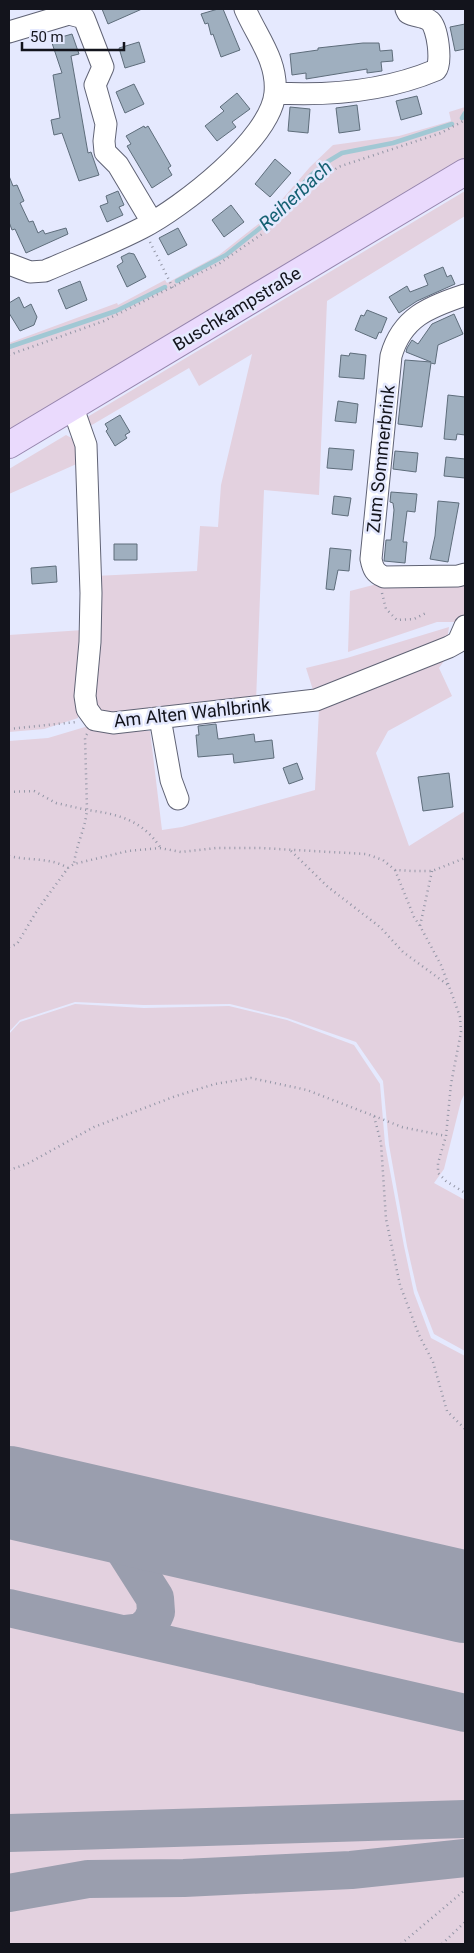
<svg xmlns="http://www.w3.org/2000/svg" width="474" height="1953" font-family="Roboto,sans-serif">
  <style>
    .green { fill: #e3d1df }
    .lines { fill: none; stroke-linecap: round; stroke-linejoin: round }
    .stream { stroke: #a1c8d4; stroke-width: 4.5 }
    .taxiway { stroke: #9a9eae; stroke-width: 38 }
    .runway { stroke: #9a9eae; stroke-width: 92 }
    .building { fill: #9fafbf; stroke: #5e6d7b }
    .minor-casing { stroke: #606375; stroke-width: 23 }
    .major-casing { stroke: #9685ad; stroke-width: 28 }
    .path { stroke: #9396a6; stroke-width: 2.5; stroke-dasharray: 1 4; stroke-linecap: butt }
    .minor { stroke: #fff; stroke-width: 21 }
    .major { stroke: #eadafd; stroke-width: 26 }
    .labels { text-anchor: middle; stroke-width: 5; stroke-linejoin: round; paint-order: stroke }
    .street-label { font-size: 18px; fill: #13141c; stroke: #e5e9fe }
    .water-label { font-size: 19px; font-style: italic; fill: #156173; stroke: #e5e9fe }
  </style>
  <rect width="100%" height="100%" fill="#e5e9fe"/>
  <path class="green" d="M465,107v53l-456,275v-92l108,-40 1,2 47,-25 2,3 52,-28 47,-37 44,-51 23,-22 66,-9 52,-15 -2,-9z
    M465,191v25l-138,85 -8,194 -55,-5 -8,212 -147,17 -19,-19 5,-124 102,-5 3,-45 18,1 3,-42 31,-131 -53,32 -10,-18 -104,61 -1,-10z
    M66,435l13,7 2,20 -72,32v-25z
    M381,583l84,1 -1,33 -8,5h-19l-89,30 2,-61z
    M449,627l-5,34 -5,7 13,28 -64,35 -12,22 33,93 56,-35v282l-4,8 -17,68 -10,14 31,17v151l-31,-17 -17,-44 -10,-44 -18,-101 -6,-64 -27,-39 -69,-24 -57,-14 -86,1 -69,-3 -55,18 -11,12v-291l39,-3 37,-11 21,4h44l12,99 20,-3 133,-37 4,-81 -13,-41 41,-10z
    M83,630l-5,88 -34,11 -35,3v-97z
    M75,1004l69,4 85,-2 58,14 67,25 26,39 5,60 19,102 10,47 17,45 34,18v588h-456v-910l11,-12z"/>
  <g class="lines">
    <path class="stream" d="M462,118l3,-5
      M177,281l49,-26 48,-38 36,-41 17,-14 15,-9 51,-10 59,-19
      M9,347l107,-36 49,-24"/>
    <path class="taxiway" d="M72,1506l23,10 18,16 42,66 1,14 -5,11 -10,9 -17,2
      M9,1608l456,105
      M9,1833l456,-14
      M9,1893l79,-14 96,-1 167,-8 114,-12"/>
    <path class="runway" d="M9,1492l456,105"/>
  </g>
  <path class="building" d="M102,9h40l-34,15z
    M218,9h5l17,41 -19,7 -8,-23 -2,1 -3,-12 -3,1 -4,-10z
    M465,24v25l-10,2 -5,-24z
    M72,34l7,20 -8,2 17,97 3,-1 8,23 -20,6 -17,-48 -8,2 -3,-15 9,-2 -7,-43 9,-2 -11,-33z
    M139,42l6,20 -20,6 -6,-20z
    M363,43h16l1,8 12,-1 1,11 -12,1 1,9 -15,2v-4l-61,10v-6l-14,2 -2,-21 28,-4v-2z
    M134,84l10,20 -19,9 -9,-21z
    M237,93l13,16 -18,13 4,5 -19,14 -12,-15 19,-15 -4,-4z
    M417,96l5,18 -21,6 -5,-19z
    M357,105l3,25 -21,3 -3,-25z
    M290,107l20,2 -2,24 -20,-2z
    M144,126l1,2 3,-2 11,19 12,21 -3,2 4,7 -20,13 -25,-42 4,-2 -5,-8z
    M275,159l16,14 -21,24 -15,-13z
    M9,176l4,10 4,-1 7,16 -4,2 9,19 4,-1 5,12 5,-3 2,4 21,-6 2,6 -42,19 -11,-24 -3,1 -3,-8z
    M118,191l6,14 -5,2 4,8 -16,7 -7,-16 8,-3 -2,-7z
    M231,205l13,17 -20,15 -12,-17z
    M178,228l9,17 -19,10 -9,-17z
    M129,253l5,1 12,23 -19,10 -10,-21 6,-4 -2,-5z
    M443,267l4,10 4,-2 4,9 -38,17 -18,12 -10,-16 18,-11 3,6 18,-7 -4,-10z
    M80,281l7,19 -21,9 -8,-19z
    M19,297l5,11 7,-4 6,13 -3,8 -14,6 -11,-18v-10z
    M367,310l20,8 -6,15 -2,-1 -3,7 -21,-9 6,-15 3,1z
    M454,314l9,20 -25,11 -3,19 -4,-1 -9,64 -24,-3 7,-64 26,2 -25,-10 1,-4 5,-8 6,4 14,-20z
    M350,353l16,2 -2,24 -25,-2 2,-22 8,1z
    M448,395l17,2v38l-8,-1 -1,6 -12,-1z
    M338,401l20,3 -2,19 -21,-2z
    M120,415l10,17 -5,3 2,3 -12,8 -9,-15 2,-2 -3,-5z
    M329,448l25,2 -2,20 -25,-2z
    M395,451l23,2 -2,19 -23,-3z
    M446,457l19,2v19l-21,-2z
    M391,492l26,2 -2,18 -8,-1 -4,31h4l-2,21 -21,-2 2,-21h5l3,-30 -1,-7 -3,-1z
    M334,496l17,2 -3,18 -16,-2z
    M438,501l21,2 -11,59 -18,-3 5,-23z
    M114,544h23v16h-23z
    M330,548l21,2 -2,21 -11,-1 -4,20 -8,-1z
    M56,566l1,16 -25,2 -1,-16z
    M216,724l2,15 36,-5 1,8 17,-2 2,18 -40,5 -1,-9 -35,3 -2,-22h3l-1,-9z
    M297,763l6,16 -14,5 -6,-16z
    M449,773l4,34 -30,4 -5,-34z"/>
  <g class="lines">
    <g class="minor-casing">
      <path id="minor" d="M9,32l60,-18 15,4 19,49 -8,18 11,39 -2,17 1,11 13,13 34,57
        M275,93c54,3 111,-2 161,-23 6,-7 2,-42 -6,-49 -6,-5 -15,-4 -22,-8l-2,-4
        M9,264l21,8 15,-1c32,-14 66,-27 97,-43 39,-20 129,-89 133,-135 3,-32 -18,-56 -30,-84
        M465,295c-36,12 -63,22 -74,61l-20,203c2,10 4,14 13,18l74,-1 7,-2
        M73,408l13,37 5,148 -1,49 -5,54 2,13 8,11 18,3 203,-23 133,-53 9,-5 7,-16
        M160,718l11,62 7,19"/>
    </g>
    <g class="major-casing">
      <path id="major" d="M9,445l456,-273"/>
    </g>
    <path class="path" d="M150,242l23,46
      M9,355l95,-34 116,-58 48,-33 33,-34 37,-29 103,-34 24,-13
      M382,593l4,16 11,11 17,-1 12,-6
      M9,729l67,-7
      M87,734l-2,3 2,73c31,4 55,10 73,37
      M9,792l25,-1 22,12 31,7c-2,20 -11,35 -13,54
      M291,851l37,36 52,40 23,25 45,33
      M9,856c20,5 41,1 59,12
      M395,870l19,47 6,9
      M432,871l-12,55 21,39 8,21 11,31 1,15 -10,52 -5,52 -8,27v10l8,8 19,12
      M9,947l8,-3 21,-35 30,-41 6,-4 54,-13 32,-3 21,4 35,-4h44l106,6 17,6 12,10 17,1h20l33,-13
      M374,1116l28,11 44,9
      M9,1170l18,-6 67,-37 82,-31 39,-12 36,-6 56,12 67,26 7,27 5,76 14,66 19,50 14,27 14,49 18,18
      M401,1944l64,-54
      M442,1944l23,-22"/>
    <use href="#minor" class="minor"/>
    <use href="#major" class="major"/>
  </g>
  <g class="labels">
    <g class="street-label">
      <text transform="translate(237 309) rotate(-31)" y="6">Buschkampstraße</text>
      <text transform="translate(381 459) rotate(-84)" y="6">Zum Sommerbrink</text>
      <text transform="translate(192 713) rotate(-6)" y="6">Am Alten Wahlbrink</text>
    </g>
    <g class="water-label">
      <text transform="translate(295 195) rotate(-43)" y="7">Reiherbach</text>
    </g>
  </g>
  <rect width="474" height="1953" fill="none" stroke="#13141c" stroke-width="20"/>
  <path d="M22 42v8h102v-8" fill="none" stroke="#13141c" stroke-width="2.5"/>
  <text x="30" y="42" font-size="15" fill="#13141c" stroke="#e5e9fe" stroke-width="4" paint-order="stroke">50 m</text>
</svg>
